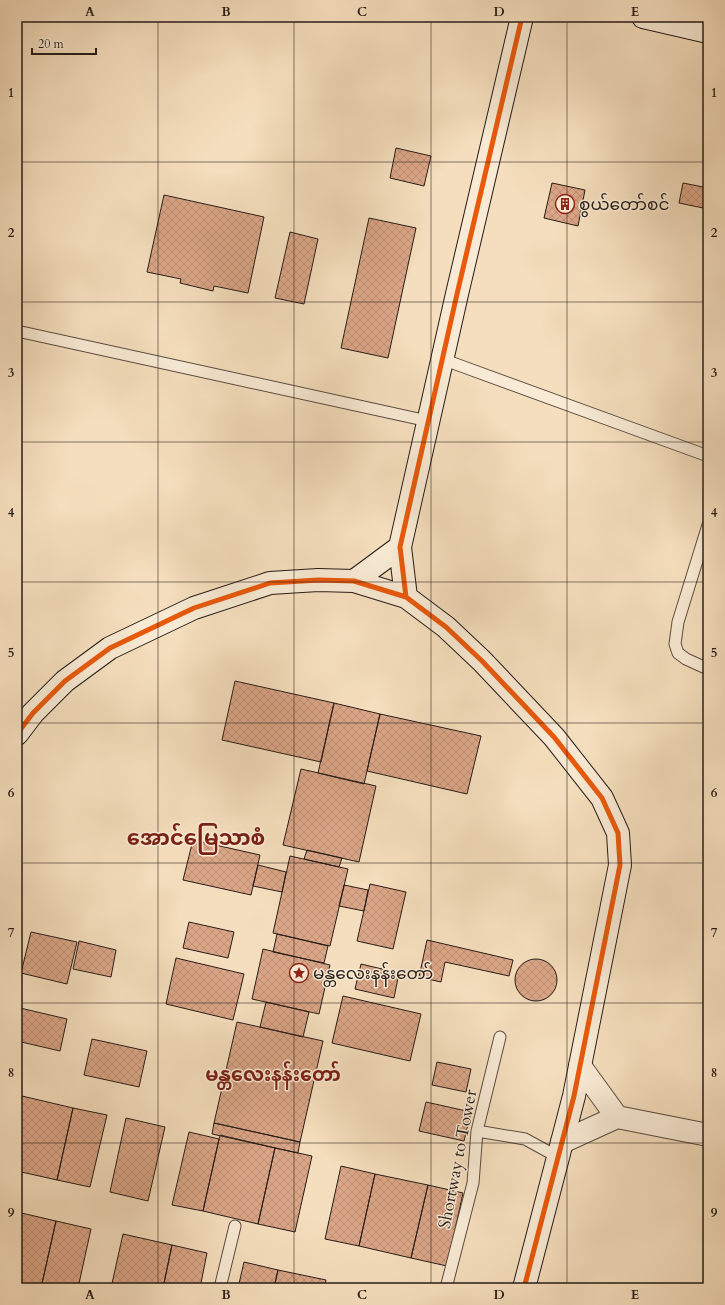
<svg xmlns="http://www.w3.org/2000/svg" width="725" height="1305" font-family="Cardo,'Noto Sans Myanmar',serif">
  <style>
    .building { fill: url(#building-cross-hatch); stroke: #271c17 }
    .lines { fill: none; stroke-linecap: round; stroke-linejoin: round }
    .lane-casing { stroke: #5a4c40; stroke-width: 13 }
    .street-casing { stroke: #5a4c40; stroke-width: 24 }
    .secondary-casing { stroke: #271c17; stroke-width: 24 }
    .lane { stroke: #f8ead4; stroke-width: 11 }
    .street { stroke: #f8ead4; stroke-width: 22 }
    .secondary { stroke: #f8ead4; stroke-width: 22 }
    .cycleway-casing { stroke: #f8ead4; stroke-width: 8 }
    .cycleway { stroke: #e8590c; stroke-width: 5 }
    .grid { fill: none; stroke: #271c17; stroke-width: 1; stroke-opacity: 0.55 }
    .labels { text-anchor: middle; stroke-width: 3; stroke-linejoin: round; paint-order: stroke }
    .poi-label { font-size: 17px; fill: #271c17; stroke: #f8ead4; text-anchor: start }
    .street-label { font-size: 17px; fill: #271c17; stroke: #f8ead4 }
    .quarter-label { font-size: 19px; font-weight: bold; fill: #7a1f14; stroke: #f8ead4 }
    .district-label { font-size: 21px; font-weight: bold; fill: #7a1f14; stroke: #f8ead4 }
    .neatline { fill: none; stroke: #271c17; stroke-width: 1.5 }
    .grid-label { font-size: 13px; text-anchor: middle; font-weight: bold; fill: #271c17 }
  </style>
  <defs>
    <pattern id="building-cross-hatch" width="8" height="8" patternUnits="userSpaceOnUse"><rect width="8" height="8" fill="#dba687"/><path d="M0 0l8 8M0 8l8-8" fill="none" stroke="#bc8e74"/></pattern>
  </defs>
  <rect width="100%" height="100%" fill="#f5debd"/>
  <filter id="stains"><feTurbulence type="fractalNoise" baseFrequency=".005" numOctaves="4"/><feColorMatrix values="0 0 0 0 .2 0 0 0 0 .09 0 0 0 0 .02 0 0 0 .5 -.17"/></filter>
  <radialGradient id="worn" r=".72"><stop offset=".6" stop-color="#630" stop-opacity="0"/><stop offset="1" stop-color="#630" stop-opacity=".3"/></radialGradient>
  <path class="building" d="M396,148l35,8 -7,30 -34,-8z
    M552,183l33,7 -7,36 -34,-8z
    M683,183l25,5v21l-29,-6z
    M164,195l100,22 -16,76 -34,-7 -1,5 -33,-8 1,-4 -34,-7z
    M369,218l47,10 -28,130 -47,-10z
    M290,232l28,7 -14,65 -29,-6z
    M235,681l99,22 -13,59 -99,-22z
    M334,703l46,11 -16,70 -46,-11z
    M380,714l101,22 -14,58 -100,-23z
    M301,769l75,17 -17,76 -76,-17z
    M193,840l67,15 -9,40 -68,-15z
    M307,850l35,8 -3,9 -35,-8z
    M290,856l58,13 -18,77 -57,-13z
    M258,865l28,7 -4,20 -29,-6z
    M370,884l36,8 -13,57 -36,-8z
    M344,885l24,5 -4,21 -25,-5z
    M189,922l45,10 -6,26 -45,-10z
    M31,932l46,10 -10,42 -46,-11z
    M277,934l51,12 -4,17 -51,-11z
    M427,940l86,20 -4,16 -64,-14 -4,20 -22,-5z
    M79,941l37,9 -5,27 -38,-8z
    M263,949l67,16 -11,49 -67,-15z
    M176,958l68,16 -11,46 -67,-16z
    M515 980a21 21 0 1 1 42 0a21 21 0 1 1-42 0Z
    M361,964l38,9 -5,25 -39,-9z
    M343,996l78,18 -11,47 -78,-18z
    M266,1002l43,10 -6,25 -43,-10z
    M20,1008l47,11 -7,32 -43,-10v-18z
    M237,1022l86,19 -23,101 -86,-19z
    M92,1039l55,12 -8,36 -55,-12z
    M437,1062l34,7 -5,23 -34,-7z
    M17,1095l5,1 -5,21z
    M22,1096l51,12 -16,72 -40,-9v-54z
    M426,1102l45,10 -7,29 -45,-10z
    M73,1108l34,7 -17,72 -33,-7z
    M126,1118l39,9 -17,74 -38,-9z
    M214,1123l86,19 -2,11 -86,-19z
    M189,1132l30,7 -16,72 -31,-6z
    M220,1135l55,13 -17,76 -55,-13z
    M275,1148l37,8 -17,76 -37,-8z
    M341,1166l34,8 -16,72 -34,-7z
    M375,1174l53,11 -17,73 -52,-12z
    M428,1185l35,8 -16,73 -36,-8z
    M17,1212l39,9 -15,67 -24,-1z
    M56,1221l35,8 -13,59h-37z
    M123,1234l49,11 -9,43h-52z
    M172,1245l35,8 -7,35h-37z
    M244,1262l34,8 -4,18h-36z
    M278,1270l48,10 -2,8h-50z"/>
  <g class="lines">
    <g class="lane-casing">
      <path id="lane" d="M17,331l411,90
        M442,359l266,97
        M708,525l-30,97 -3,22 3,9 8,6 22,10
        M477,1131l48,8 33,18
        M220,1288l15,-62
        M446,1288l27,-105 4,-52 23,-94"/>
    </g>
    <g class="street-casing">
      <path id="street" d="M580,1066l37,51
        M562,1142l55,-25 91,18"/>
    </g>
    <g class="secondary-casing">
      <path id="secondary" d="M643,17l65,15
        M354,581l46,-34
        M406,597l-6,-50 57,-253 65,-277
        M17,734l16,-21 32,-32 45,-33 84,-40 76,-25 48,-3 36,1 52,16 40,30 36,34 72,76 48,61 16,35 2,32 -46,231 -50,192"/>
    </g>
    <use href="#lane" class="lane"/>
    <use href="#street" class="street"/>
    <use href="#secondary" class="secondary"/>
    <g class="cycleway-casing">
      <path id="cycleway" d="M406,597l-6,-50 57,-253 65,-277
        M17,734l16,-21 32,-32 45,-33 84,-40 76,-25 48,-3 36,1 52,16 40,30 36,34 72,76 48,61 16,35 2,32 -46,231 -50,192"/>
    </g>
    <use href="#cycleway" class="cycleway"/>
  </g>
  <path class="grid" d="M158,17v1271M294,17v1271M431,17v1271M567,17v1271M17,162h691M17,302h691M17,442h691M17,582h691M17,723h691M17,863h691M17,1003h691M17,1143h691"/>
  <defs>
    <g id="building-ring" transform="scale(1)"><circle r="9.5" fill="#f8ead4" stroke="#8f2418" stroke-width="1.5"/><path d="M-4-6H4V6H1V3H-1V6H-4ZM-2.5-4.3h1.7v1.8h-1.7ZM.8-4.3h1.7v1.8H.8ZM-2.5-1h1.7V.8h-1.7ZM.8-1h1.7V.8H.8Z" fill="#8f2418"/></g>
    <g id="sight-ring" transform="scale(1)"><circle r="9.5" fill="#f8ead4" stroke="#8f2418" stroke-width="1.5"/><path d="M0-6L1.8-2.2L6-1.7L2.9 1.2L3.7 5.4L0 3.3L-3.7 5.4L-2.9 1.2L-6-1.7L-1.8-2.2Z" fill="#8f2418"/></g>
  </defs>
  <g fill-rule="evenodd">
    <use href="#building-ring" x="565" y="204"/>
    <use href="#sight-ring" x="299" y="973"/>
  </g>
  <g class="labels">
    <g class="poi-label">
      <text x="579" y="210">စွယ်တော်စင်</text>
      <text x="313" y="979">မန္တလေးနန်းတော်</text>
    </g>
    <g class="street-label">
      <text transform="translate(457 1159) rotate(-79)" y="6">Shortway to Tower</text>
    </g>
    <g class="quarter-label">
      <text x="273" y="1081">မန္တလေးနန်းတော်</text>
    </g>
    <g class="district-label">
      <text x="196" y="845">အောင်မြေသာစံ</text>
    </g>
  </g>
  <rect width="725" height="1305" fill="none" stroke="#f5debd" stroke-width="44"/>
  <path d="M32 48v6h64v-6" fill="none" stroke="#271c17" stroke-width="2"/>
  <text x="38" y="48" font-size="12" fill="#271c17" stroke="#f8ead4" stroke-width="3" paint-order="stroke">20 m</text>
  <rect x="22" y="22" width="681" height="1261" class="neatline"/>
  <g class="grid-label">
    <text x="90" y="16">A</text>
    <text x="226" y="16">B</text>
    <text x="362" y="16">C</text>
    <text x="499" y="16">D</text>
    <text x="635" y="16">E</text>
    <text x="11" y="97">1</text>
    <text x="714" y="97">1</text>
    <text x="11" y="237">2</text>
    <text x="714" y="237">2</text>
    <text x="11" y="377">3</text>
    <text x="714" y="377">3</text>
    <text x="11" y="517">4</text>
    <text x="714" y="517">4</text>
    <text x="11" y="657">5</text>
    <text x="714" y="657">5</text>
    <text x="11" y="797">6</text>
    <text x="714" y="797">6</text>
    <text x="11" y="937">7</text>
    <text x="714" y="937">7</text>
    <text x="11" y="1077">8</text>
    <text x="714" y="1077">8</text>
    <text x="11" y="1217">9</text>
    <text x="714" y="1217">9</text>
    <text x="90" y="1299">A</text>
    <text x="226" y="1299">B</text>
    <text x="362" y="1299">C</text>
    <text x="499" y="1299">D</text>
    <text x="635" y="1299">E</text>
  </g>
  <rect width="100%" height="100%" filter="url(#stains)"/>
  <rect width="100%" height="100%" fill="url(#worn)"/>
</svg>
